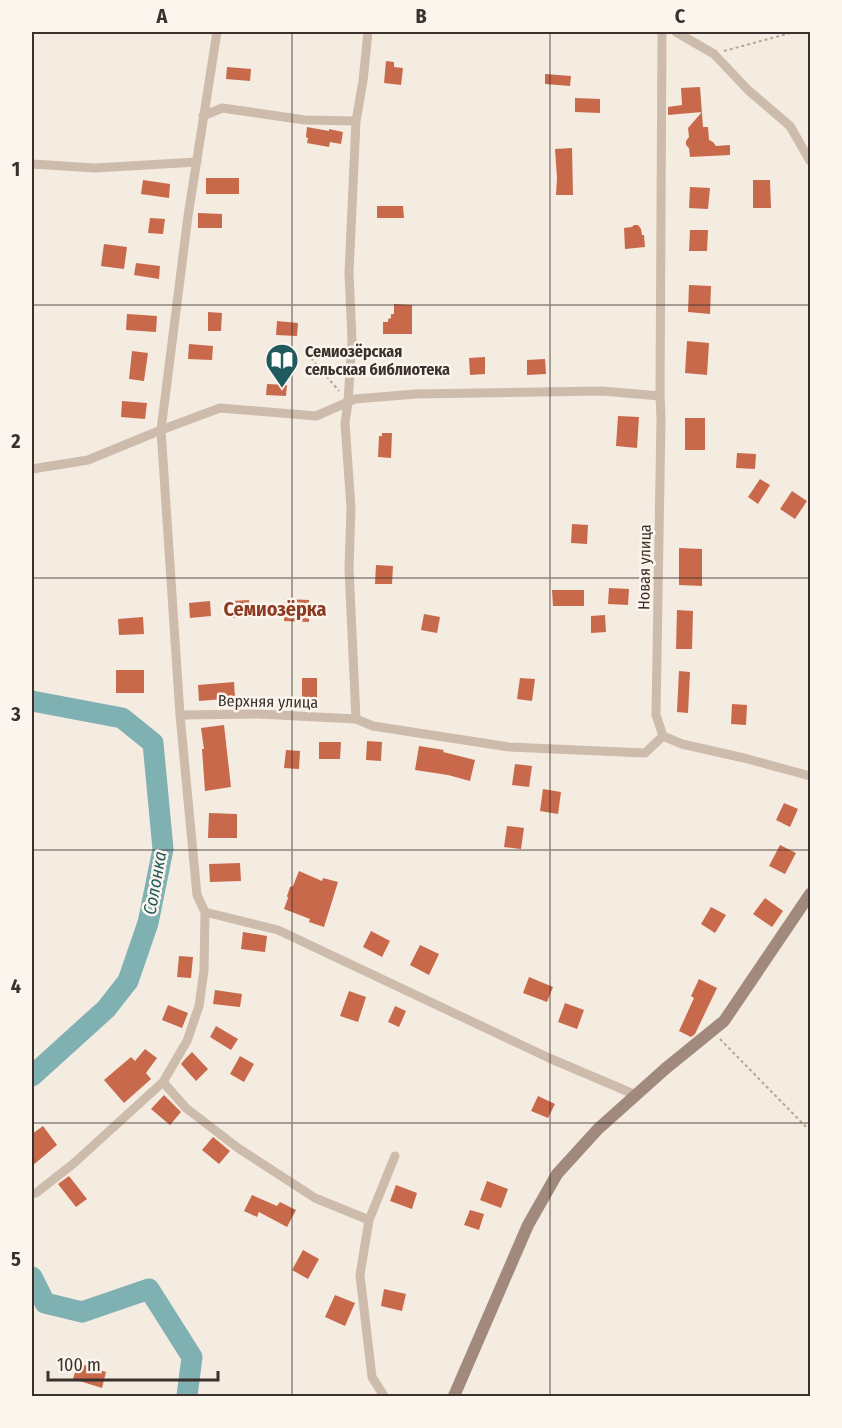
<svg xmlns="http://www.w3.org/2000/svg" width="842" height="1428" font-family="'Fira Sans Condensed',sans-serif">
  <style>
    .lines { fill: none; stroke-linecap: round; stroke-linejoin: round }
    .river { stroke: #7fb0b2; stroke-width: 21 }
    .building { fill: #c8694b }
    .path { stroke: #b9a596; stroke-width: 2; stroke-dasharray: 3 3; stroke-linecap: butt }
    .street { stroke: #cdbbac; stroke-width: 9 }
    .secondary { stroke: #a18a7d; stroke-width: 12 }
    .grid { fill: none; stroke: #3b302b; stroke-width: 1.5; stroke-opacity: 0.55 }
    .labels { text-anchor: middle; stroke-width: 5; stroke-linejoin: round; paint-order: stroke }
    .poi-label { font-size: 16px; font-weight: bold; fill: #3b302b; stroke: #fbf5ee; text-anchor: start }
    .street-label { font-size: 16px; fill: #3b302b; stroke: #fbf5ee }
    .water-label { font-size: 18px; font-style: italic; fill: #1f5a5e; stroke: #fbf5ee }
    .quarter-label { font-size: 20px; font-weight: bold; fill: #8c3b22; stroke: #fbf5ee }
    .neatline { fill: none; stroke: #3b302b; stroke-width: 2 }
    .grid-label { font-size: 20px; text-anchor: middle; font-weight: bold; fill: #3b302b }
  </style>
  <rect width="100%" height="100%" fill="#f4ebe1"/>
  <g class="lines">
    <path class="river" d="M32,701l90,17 31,25 10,106 -15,74 -20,58 -22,28 -74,67
      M32,1277l13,26 37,9 67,-23 43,68 -5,39"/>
  </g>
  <path class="building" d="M386,61l8,1v5l9,1 -2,17 -17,-2z
    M227,67l24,2 -1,12 -24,-2z
    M545,74l26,2 -1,10 -25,-2z
    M700,87l3,40h5l1,13 4,2 3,4 14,-1v10l-40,2 -1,-9 -3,-3v-4l3,-4 -1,-9 14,-16 -34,3v-8l14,-2 -1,-17z
    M575,98l25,1v14l-25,-1z
    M307,127l22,4v-2l14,3 -2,12 -11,-2 -1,5 -22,-4 1,-5 -2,-1z
    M572,148l1,47h-17l1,-17 -2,-29z
    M206,178h33v16h-33z
    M143,180l27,4 -1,14 -28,-4z
    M753,180h17l1,28h-18z
    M690,187l20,1 -2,21 -19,-1z
    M377,206h26l1,12h-27z
    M198,213l24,1v14h-24z
    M150,218l15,1 -2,15 -15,-1z
    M634,225h4l3,4 1,6h2l1,12 -20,2 -1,-21 8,-1z
    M690,230h18l-1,21h-18z
    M104,244l23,3 -3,22 -23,-3z
    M136,263l24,3 -1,13 -25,-4z
    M689,285l22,1 -1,28 -22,-2z
    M394,304l18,1v29h-29v-12h5v-3l3,-1v-4h3z
    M208,312l14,1 -1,18h-13z
    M127,314l30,2 -1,16 -30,-2z
    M277,321l21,2 -1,13 -21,-1z
    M687,341l22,2 -2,32 -22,-2z
    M189,344l24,2 -1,14 -24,-1z
    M132,351l16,2 -4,28 -15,-2z
    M485,357v17l-15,1 -1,-17z
    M545,359l1,15 -19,1v-15z
    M267,384l20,1 -1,11 -20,-1z
    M122,401l25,2 -2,16 -24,-2z
    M618,416l21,1 -2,31 -21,-2z
    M685,418h20v32h-20z
    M382,433h10l-1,25 -13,-1 1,-21h3z
    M737,453l19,1 -1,15 -19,-1z
    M760,479l10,6 -12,19 -10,-7z
    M792,491l15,10 -12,18 -15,-10z
    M572,524l16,1 -1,19 -16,-1z
    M679,548l23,1v37l-23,-1z
    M376,565l17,1 -1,18h-17z
    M609,588l20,1 -1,16 -20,-1z
    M552,590h32v16h-31z
    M285,599l24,1v22l-25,-1z
    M249,600l1,18h-18v-17z
    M210,601l1,15 -21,2 -1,-15z
    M677,610l16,1 -1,38h-16z
    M424,614l16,3 -3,16 -16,-3z
    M605,615l1,17 -15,1v-17z
    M143,617l1,17 -25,1 -1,-16z
    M116,670h28v23h-28z
    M679,671l11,1 -2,41 -11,-1z
    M302,678h15v20h-15z
    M520,678l15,1 -3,22 -15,-2z
    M234,682l1,16 -36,3 -1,-16z
    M732,704l15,1 -1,20 -15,-1z
    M224,725l7,62 -26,4 -3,-42h2l-3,-21z
    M367,741l15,1 -1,19 -15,-1z
    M319,742h22l-1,17h-21z
    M419,746l25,4 -1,2 32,8 -5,21 -22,-6 -33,-5z
    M286,750l14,1 -1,18 -15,-1z
    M515,764l17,2 -3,21 -17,-2z
    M543,789l18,3 -3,22 -18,-3z
    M784,803l14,6 -8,18 -14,-7z
    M209,813l28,1v24h-29z
    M507,826l17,2 -3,21 -17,-2z
    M780,845l16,8 -11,21 -16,-8z
    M240,863l1,18 -31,1 -1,-18z
    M299,871l23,10 1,-3 15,4 -14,45 -15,-5 1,-3 -26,-10 4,-11 -1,-2 3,-9 3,-1z
    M765,898l18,13 -11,16 -19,-13z
    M711,907l15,8 -11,18 -14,-9z
    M371,931l19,10 -8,16 -19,-10z
    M243,932l24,4 -2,16 -24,-3z
    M420,945l19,9 -10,21 -19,-10z
    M179,956l14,1 -2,21 -14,-1z
    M529,977l24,10 -6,15 -24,-9z
    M699,979l18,9 -22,46 -4,3 -12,-6 15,-33 -3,-2z
    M215,990l27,4 -2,13 -27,-3z
    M349,991l17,6 -8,25 -18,-6z
    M565,1003l19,7 -7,19 -19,-7z
    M168,1005l20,8 -6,15 -20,-8z
    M395,1006l11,5 -7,16 -11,-5z
    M216,1026l22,13 -7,11 -21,-13z
    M145,1049l12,9 -11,15 5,6 -27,24 -20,-23 27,-23 4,4z
    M192,1052l16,17 -12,12 -15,-17 4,-5z
    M240,1056l14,8 -10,18 -14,-8z
    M164,1095l17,17 -11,13 -19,-16z
    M538,1096l17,8 -7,14 -17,-7z
    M43,1126l14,19 -25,21v-32z
    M213,1137l17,14 -11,13 -17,-14z
    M69,1176l18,23 -11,8 -18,-23z
    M487,1181l21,8 -7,19 -21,-8z
    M396,1185l21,8 -5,16 -22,-8z
    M252,1195l25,11 3,-4 16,8 -9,17 -28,-15 -2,5 -13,-6z
    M470,1210l14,4 -5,16 -15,-5z
    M303,1250l16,9 -11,20 -16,-9z
    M384,1289l22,5 -4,17 -21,-5z
    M335,1295l20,8 -10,23 -20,-9z
    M78,1363l28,9 -4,16 -29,-9z"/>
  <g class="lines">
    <path class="path" d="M724,51l70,-19
      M311,358l28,33
      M720,1039l90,92"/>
    <path class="street" d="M662,32l-2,364 1,22 -5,297 7,21
      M676,32l38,22 34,36 42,36 20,35
      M203,116l19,-8 83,12 51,1
      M32,164l63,4 102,-6
      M32,469l56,-9 73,-30 59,-22 96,8 39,-17 61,-5 186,-3 58,5
      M180,715l78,-1 98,5 17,7 136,21 136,6 18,-17
      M356,719l-7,-150 2,-61 -6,-85 3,-21 4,-62 -3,-67 7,-152 7,-40 5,-49
      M663,736l19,8 62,14 66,18
      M205,912l73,18 271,128 87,37
      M163,1082l23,26 52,40 77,50 54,22 -9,55 12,102 12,19
      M32,1194l4,-1 37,-29 90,-82 24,-41 12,-35 5,-36 1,-58 -8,-17 -17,-180 -19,-285 27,-214 29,-184
      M369,1220l26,-64"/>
    <path class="secondary" d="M454,1396l74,-171 29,-51 41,-45 67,-60 59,-48 86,-127"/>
  </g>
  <path class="grid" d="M292,32v1364M550,32v1364M32,305h778M32,578h778M32,850h778M32,1123h778"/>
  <defs>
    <g id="library-pin" transform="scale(1.725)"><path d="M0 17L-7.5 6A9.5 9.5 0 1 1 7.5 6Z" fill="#1f5a5e" stroke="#fbf5ee"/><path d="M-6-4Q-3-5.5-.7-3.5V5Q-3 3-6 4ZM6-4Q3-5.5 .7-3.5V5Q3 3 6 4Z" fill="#fff"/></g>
  </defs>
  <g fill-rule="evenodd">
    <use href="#library-pin" x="282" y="360"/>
  </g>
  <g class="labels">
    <g class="poi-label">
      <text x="305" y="357">Семиозёрская<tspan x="305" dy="18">сельская библиотека</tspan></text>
    </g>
    <g class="street-label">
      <text transform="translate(644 567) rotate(-89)" y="6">Новая улица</text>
      <text transform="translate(268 701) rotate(1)" y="6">Верхняя улица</text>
    </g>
    <g class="water-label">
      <text transform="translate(155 883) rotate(-80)" y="6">Солонка</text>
    </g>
    <g class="quarter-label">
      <text x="275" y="616">Семиозёрка</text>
    </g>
  </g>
  <rect width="842" height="1428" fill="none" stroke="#fbf5ee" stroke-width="66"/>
  <path d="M48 1371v9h170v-9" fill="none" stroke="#3b302b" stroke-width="3"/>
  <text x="57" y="1371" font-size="18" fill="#3b302b" stroke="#fbf5ee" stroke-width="4.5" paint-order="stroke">100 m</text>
  <rect x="33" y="33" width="776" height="1362" class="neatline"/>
  <g class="grid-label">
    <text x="162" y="23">A</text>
    <text x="421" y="23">B</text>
    <text x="680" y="23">C</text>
    <text x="16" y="176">1</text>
    <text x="16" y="448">2</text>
    <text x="16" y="721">3</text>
    <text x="16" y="993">4</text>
    <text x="16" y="1266">5</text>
  </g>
</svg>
